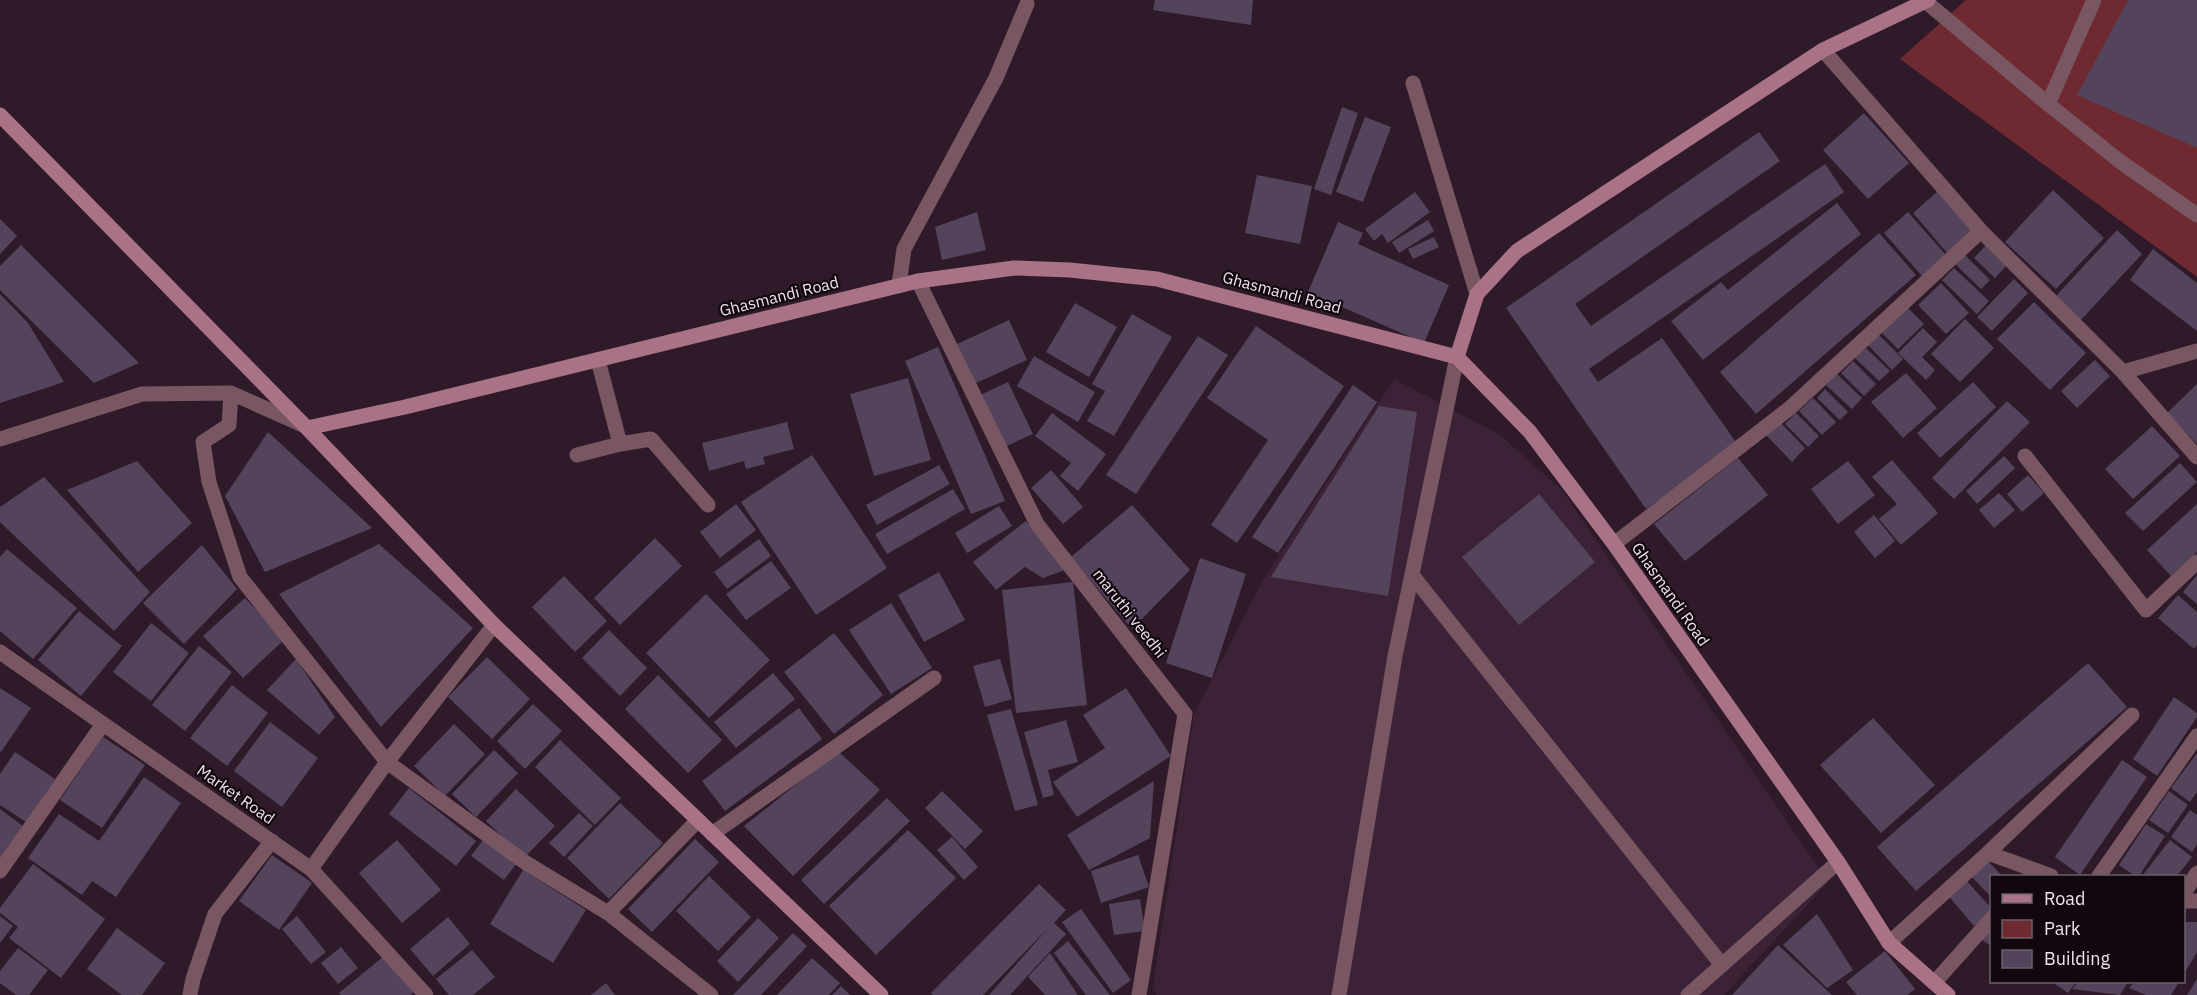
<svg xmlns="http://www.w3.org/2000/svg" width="2197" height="995" font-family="'IBM Plex Sans',sans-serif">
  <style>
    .built { fill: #3c2236 }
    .green { fill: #6f2a31 }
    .building { fill: #54445b }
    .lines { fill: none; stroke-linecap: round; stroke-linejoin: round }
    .lane { stroke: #785662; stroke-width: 15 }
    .street { stroke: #785662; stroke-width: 15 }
    .secondary { stroke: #a97286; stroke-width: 15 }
    .labels { text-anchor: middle; stroke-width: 4.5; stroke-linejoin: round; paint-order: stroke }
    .street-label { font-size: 16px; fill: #f0e1eb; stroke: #11080f }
  </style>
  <rect width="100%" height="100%" fill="#2f1a2a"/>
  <path class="built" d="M1394,379l106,56 62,55 266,392 -104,113h-568l-3,-9 41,-272 69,-134z"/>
  <path class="green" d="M1966,0h231v277l-297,-218z"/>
  <path class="building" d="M1155,0h98l-2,25 -98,-15z
    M2128,0h69v148l-120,-53z
    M1342,107l16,6 -27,82 -17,-6z
    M1864,113l45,50 -41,36 -45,-49z
    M1365,117l26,10 -28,75 -27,-10z
    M1759,132l21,29 -205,143 16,22 234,-162 19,28 -255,177 9,13 64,-44 76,107 -92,64 -140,-201z
    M1257,175l55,11 -12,58 -55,-11z
    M2053,190l51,48 -48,51 -51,-47z
    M1415,192l15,20 -42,31 -6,-9 -8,7 -9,-12z
    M1937,192l36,40 -25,22 -35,-41z
    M1837,203l24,31 -158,126 -32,-39 50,-39 7,8z
    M977,212l9,38 -44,10 -7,-33z
    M1908,212l38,43 -24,21 -38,-43z
    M0,219l17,17 -17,18z
    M1428,220l6,11 -35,22 -7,-11z
    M1338,222l25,11 -5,11 91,41 -25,58 -116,-51z
    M2117,230l25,24 -62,67 -25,-24z
    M1879,233l37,42 -160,139 -36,-42z
    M1434,237l5,10 -26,12 -5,-10z
    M1987,244l21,20 -13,14 -21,-20z
    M21,245l118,118 -45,20 -94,-93v-24z
    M2153,249l44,34v48l-67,-51z
    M1965,255l25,25 -9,9 -26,-25z
    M1954,268l35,33 -12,13 -35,-34z
    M2014,279l14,14 -36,38 -15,-14z
    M1941,283l28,30 -23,21 -28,-29z
    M0,294l28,29 36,59 -64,21z
    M2034,302l52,51 -36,37 -53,-51z
    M1075,303l42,24 -28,50 -43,-25z
    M1907,307l17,17 -26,25 -16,-16z
    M1132,314l40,23 -58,99 -27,-15 18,-30 -13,-7z
    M1965,319l29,29 -34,34 -29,-28z
    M1009,320l18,40 -51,23 -19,-39z
    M1256,326l88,60 -107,157 -26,-18 57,-85 -61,-42z
    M1923,328l14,14 -15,15 13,13 -9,10 -28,-27z
    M1878,334l25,25 -11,11 -25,-26z
    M1198,336l30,19 -92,139 -30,-19z
    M938,347l67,154 -34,13 -66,-153z
    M1865,347l25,24 -11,10 -24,-23z
    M1034,356l61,36 -17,30 -61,-36z
    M2095,360l15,16 -33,32 -16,-17z
    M1853,361l23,23 -12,12 -23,-23z
    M1906,373l31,35 -34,30 -32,-36z
    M1837,374l25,24 -10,11 -26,-24z
    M908,378l23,82 -57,16 -24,-82z
    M1008,382l25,52 -29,13 -24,-52z
    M1973,382l23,25 -56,51 -23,-25z
    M2197,384v60l-30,-31z
    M1353,385l24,17 -99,151 -26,-16z
    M1825,389l23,23 -8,8 -23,-22z
    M1813,398l23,24 -14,13 -23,-24z
    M2007,401l23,21 -76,77 -22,-21z
    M1379,406l38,6 -29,184 -117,-19z
    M1052,413l54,41 -28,37 -18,-15 11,-13 -36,-27z
    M1796,413l23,23 -11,11 -23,-23z
    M1778,420l27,28 -13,14 -27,-28z
    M787,422l7,27 -31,8 2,7 -19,5 -2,-8 -35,10 -7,-28z
    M2152,426l28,30 -47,43 -28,-30z
    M268,432l104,96 -107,44 -40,-76z
    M812,455l75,113 -71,47 -75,-113z
    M2004,456l11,12 -38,36 -11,-13z
    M1738,458l30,37 -83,66 -31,-37z
    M1892,460l46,53 -37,32 -22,-26 18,-15 -25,-27z
    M137,461l55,62 -54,49 -71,-82z
    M1848,461l27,34 -37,29 -27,-35z
    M2180,463l17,19 -54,49 -18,-18z
    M939,465l11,19 -73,41 -11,-20z
    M1051,470l32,37 -20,17 -32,-36z
    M2028,475l16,18 -22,19 -15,-18z
    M44,477l106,115 -36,39 -114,-109v-15z
    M953,489l12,20 -78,45 -12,-20z
    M1999,493l16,17 -21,18 -15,-18z
    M1539,494l56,68 -76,63 -57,-68z
    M736,504l20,26 -36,28 -20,-26z
    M2197,504v48l-26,24 -24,-26z
    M1132,505l58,65 -58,59 -61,-72z
    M999,506l13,20 -45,27 -12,-20z
    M1874,515l21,26 -20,17 -21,-26z
    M1026,521l39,49 -22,8 -18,-11 -29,23 -23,-28z
    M655,538l27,28 -62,59 -26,-27z
    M759,539l12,17 -44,33 -13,-17z
    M379,544l94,84 -92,99 -102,-133z
    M202,545l35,44 -53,55 -41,-41z
    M7,549l70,59 -44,51 -33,-28v-74z
    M1200,558l46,16 -34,104 -46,-15z
    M771,561l20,27 -45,32 -20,-26z
    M939,572l26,48 -41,22 -26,-47z
    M2197,575v29l-14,-12z
    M564,576l43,45 -32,31 -43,-45z
    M1073,582l14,123 -71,8 -14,-123z
    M706,594l64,66 -61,58 -63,-65z
    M2178,595l19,17v33l-3,4 -36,-31z
    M245,598l39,42 -41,38 -40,-42z
    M891,603l41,65 -41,26 -42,-64z
    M79,611l43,35 -41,50 -43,-36z
    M151,623l38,30 -38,48 -38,-29z
    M609,630l38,38 -27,28 -38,-38z
    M834,633l49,62 -49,39 -50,-62z
    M199,646l33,26 -47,59 -33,-26z
    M487,657l43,42 -38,40 -44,-42z
    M296,659l39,58 -16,18 -52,-45z
    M1000,659l12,40 -27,8 -12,-41z
    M2088,663l39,44 -211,184 -39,-44z
    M773,673l22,26 -59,49 -22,-26z
    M658,675l64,65 -34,33 -63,-64z
    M232,685l36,28 -41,53 -37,-28z
    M0,688l31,20 -30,44 -1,-1z
    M1126,688l45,68 -94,61 -24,-35 52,-34 -22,-33z
    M2174,697l23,16v4l-40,59 -24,-17z
    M533,704l29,27 -37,38 -28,-28z
    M799,708l23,31 -97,72 -23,-30z
    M1011,709l27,96 -23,6 -28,-96z
    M1873,718l62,67 -54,48 -61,-68z
    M1066,720l12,42 -30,8 6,25 -11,3 -19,-66z
    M270,722l48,36 -36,49 -48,-36z
    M454,724l31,30 -40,42 -31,-30z
    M103,737l42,28 -43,63 -42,-28z
    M560,740l61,58 -26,27 -60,-58z
    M494,750l24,23 -42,44 -24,-23z
    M838,751l42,39 -87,86 -49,-50z
    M15,752l40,27 -29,43 -26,-17v-31z
    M2197,753v39l-7,10 -19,-14z
    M2122,760l25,17 -67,98 -25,-18z
    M144,777l37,26 -65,94 -24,-16 -10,14 -54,-37 31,-44 40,27z
    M1154,781l-4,57 -61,32 -22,-35z
    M409,788l67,53 -20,25 -67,-52z
    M516,789l39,37 -31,32 -38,-37z
    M942,791l41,40 -18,18 -40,-41z
    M2169,791l19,14 -20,28 -19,-13z
    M887,798l23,23 -86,83 -23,-24z
    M620,803l43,40 -54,56 -42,-41z
    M0,809l24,18 -24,32z
    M2190,810l7,5v30l-5,7 -21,-15z
    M579,813l14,13 -29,31 -15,-14z
    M2146,824l19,12 -26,40h-4l-16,-11z
    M908,830l48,48 -80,77 -47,-49z
    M952,837l26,30 -14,13 -27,-30z
    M695,839l24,23 -67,70 -24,-23z
    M397,840l44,50 -39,33 -43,-50z
    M483,840l33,24 -12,16 -33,-24z
    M2170,840l22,17 -15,19h-35z
    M272,855l40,28 -33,47 -40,-29z
    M1138,855l11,32 -48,16 -10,-32z
    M1988,861l14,15h-10v22l-20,-21z
    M33,864l72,55 -44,59 -52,-40 9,-11 -18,-14v-5z
    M523,870l63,40 -33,53 -63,-39z
    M709,876l42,41 -33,34 -42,-40z
    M1964,878l28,31v3l-18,14 -28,-33z
    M1039,884l27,26 -12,13 12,11 -56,61h-21l61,-69 -67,69h-50l-2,-2z
    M1140,899l5,32 -31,4 -5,-31z
    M1081,909l50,71 -18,13 -51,-71z
    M1817,914l36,56 -26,18 -44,-43z
    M0,916l13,10 -13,17z
    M297,916l29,36 -15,12 -29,-35z
    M448,917l22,27 -37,32 -23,-27z
    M758,918l21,20 -41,44 -21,-21z
    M1992,922v24l-14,-8z
    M2184,922h13v30l-13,22z
    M117,928l48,35 -23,32h-20l-35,-26z
    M793,933l14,13 -46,49h-28z
    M1068,941l42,54h-24l-32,-42z
    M1778,945l54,50h-100z
    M341,947l17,21 -20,16 -17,-21z
    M18,948l30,22 -19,25h-13l-16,-12v-12z
    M472,950l23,27 -22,18h-24l-13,-16z
    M1885,951l30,38 -8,6h-50l-11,-13z
    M1050,953l28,42h-33l-17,-18z
    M384,956l30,36 -3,3h-70l-2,-2z
    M812,958l28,25 -11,12h-52z
    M2197,979v16h-10z
    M2052,982h24l-8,11z
    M2078,982h50l-8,13 -48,-6z
    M2134,982h45l-8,13h-25l-17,-7z
    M606,983l9,12h-24z
    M841,986l9,9h-18z"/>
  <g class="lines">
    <path class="lane" d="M1925,1l123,103 74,59 75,52
      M2048,104l46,-104
      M899,285l5,-36 92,-171 31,-74
      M598,360l22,84 31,-5 57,66
      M577,455l43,-11"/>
    <path class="street" d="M1823,50l158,181 142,141 74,85
      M1413,83l64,211
      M918,281l119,243 148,190 -46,281
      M2123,372l74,-21
      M231,393l-2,32 -26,17 6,40 31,95 147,185 139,101 82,50 103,82
      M0,439l142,-45 89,-1 74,33
      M2025,456l121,154 51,-48
      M1614,544l176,-136 191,-177
      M1412,575l310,390
      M0,652l311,217 115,126
      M712,834l222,-156
      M1988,853l144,-138
      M311,869l76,-107 107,-137
      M0,871l103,-147
      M2099,876l98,-140
      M2184,893l13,-20
      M2184,901h13
      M608,913l90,-93
      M1889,943l99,-90 63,23
      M1934,983l58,-65
      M190,995l3,-16 22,-65 57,-73
      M1339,995l56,-339 62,-299
      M1688,995l150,-133"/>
    <path class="secondary" d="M0,115l307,313 187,197 387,370
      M1457,357l20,-63 40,-43 306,-201 105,-50
      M307,428l98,-21 513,-126 96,-13 56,2 87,9 300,78 73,75 84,112 224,318 51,81 59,52"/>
  </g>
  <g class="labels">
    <g class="street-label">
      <text transform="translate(1282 292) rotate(15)" y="6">Ghasmandi Road</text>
      <text transform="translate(779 296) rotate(-14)" y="6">Ghasmandi Road</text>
      <text transform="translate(1671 594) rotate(55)" y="6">Ghasmandi Road</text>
      <text transform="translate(1130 613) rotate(52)" y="6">maruthi veedhi</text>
      <text transform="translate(236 794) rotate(35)" y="6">Market Road</text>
    </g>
  </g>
  <rect x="1990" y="875" width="195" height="108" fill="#11080f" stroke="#6a5f67" stroke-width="1.5"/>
  <rect x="2002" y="894" width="30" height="9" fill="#a97286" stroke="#6a5f67" stroke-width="1.5"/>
  <text x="2044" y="905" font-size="18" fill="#f0e1eb">Road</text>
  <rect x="2002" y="920" width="30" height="18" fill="#6f2a31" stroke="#6a5f67" stroke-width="1.5"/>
  <text x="2044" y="935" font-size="18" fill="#f0e1eb">Park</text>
  <rect x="2002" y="950" width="30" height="18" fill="#54445b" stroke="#6a5f67" stroke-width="1.5"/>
  <text x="2044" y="965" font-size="18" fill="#f0e1eb">Building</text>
</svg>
